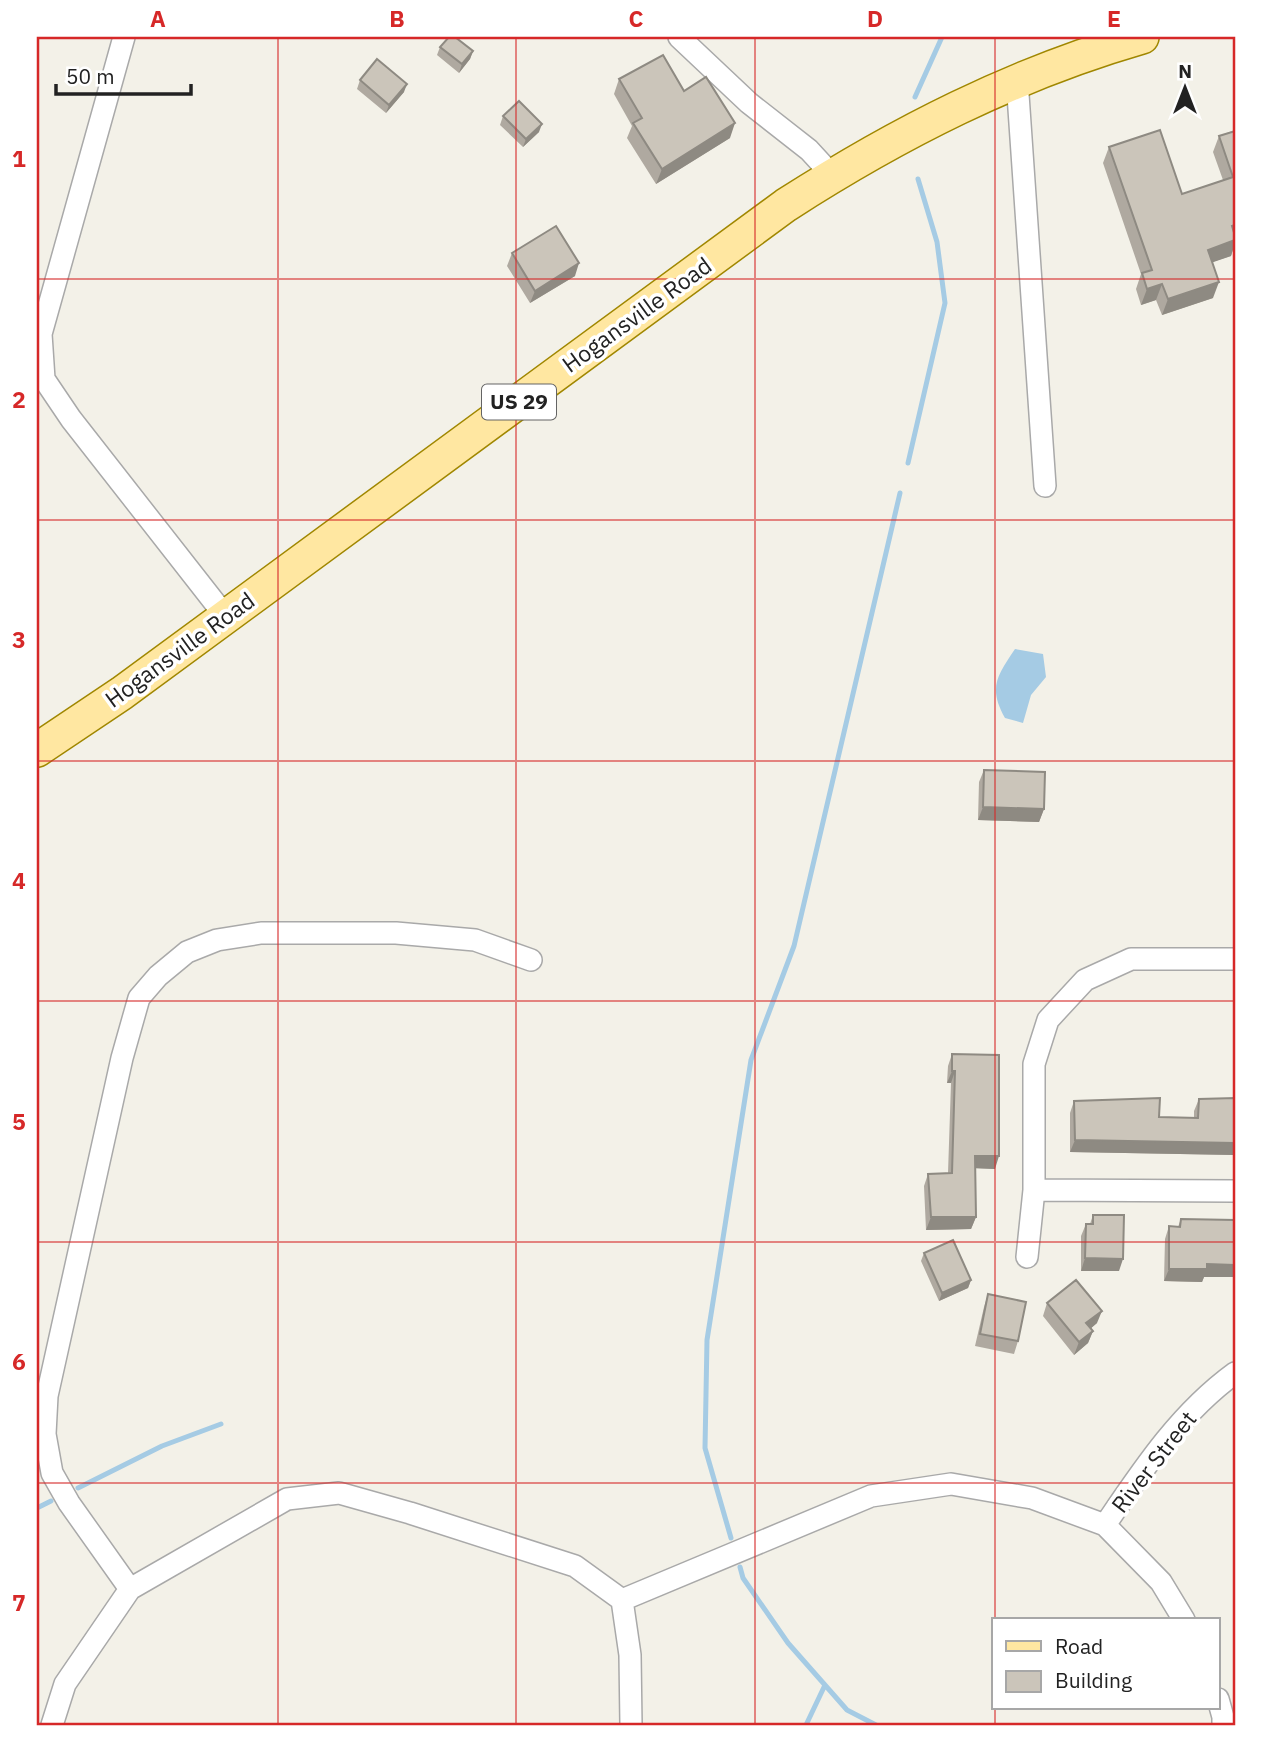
<svg xmlns="http://www.w3.org/2000/svg" width="1272" height="1762" font-family="'IBM Plex Sans',sans-serif">
  <style>
    .water { fill: #a5cbe4 }
    .lines { fill: none; stroke-linecap: round; stroke-linejoin: round }
    .stream { stroke: #a5cbe4; stroke-width: 5 }
    .minor-casing { stroke: #a9a9a9; stroke-width: 24 }
    .primary-casing { stroke: #a08700; stroke-width: 36 }
    .minor { stroke: #fff; stroke-width: 21 }
    .primary { stroke: #ffe7a1; stroke-width: 33 }
    .wall { fill: #afa9a0 }
    .shaded-wall { fill: #8e8a82 }
    .building { fill: #cbc5ba; stroke: #8e8a82; stroke-width: 2 }
    .grid { fill: none; stroke: #d62828; stroke-width: 2; stroke-opacity: 0.55 }
    .labels { text-anchor: middle; stroke-width: 7; stroke-linejoin: round; paint-order: stroke }
    .shield { fill: #fff; stroke: #646464; stroke-width: 2 }
    .shield-label { font-size: 21px; font-weight: bold; fill: #222 }
    .street-label { font-size: 23px; fill: #222; stroke: #fff }
    .neatline { fill: none; stroke: #d62828; stroke-width: 2.5 }
    .grid-label { font-size: 23px; text-anchor: middle; font-weight: bold; fill: #d62828 }
  </style>
  <rect width="100%" height="100%" fill="#f3f1e8"/>
  <path class="water" d="M1015,649l28,5 3,23 -15,18 -8,28 -18,-5c-17,-30 -8,-42 10,-69z"/>
  <g class="lines">
    <path class="stream" d="M915,97l27,-60
      M908,463l37,-160 -8,-61 -19,-63
      M78,1488l84,-42 59,-22
      M37,1508l14,-7
      M731,1538l-26,-90 2,-108 44,-280 43,-114 106,-453
      M740,1567l3,11 45,65 59,67 29,15
      M806,1725l19,-40"/>
    <g class="minor-casing">
      <path id="minor" d="M124,37l-83,297 3,45 27,40 155,198
        M679,37l70,66 60,47 23,25
        M1017,80l28,406
        M1034,1190l201,1
        M1027,1257l7,-67v-126l14,-44 37,-40 46,-21h104
        M1105,1525c38,-56 75,-112 130,-152
        M130,1589l-61,-86 -17,-30 -7,-39 2,-38 75,-338 17,-60 19,-22 29,-24 30,-12 44,-7h135l79,7 56,20
        M622,1600l249,-104 80,-12 81,14 73,27 56,57 23,38
        M1218,1699l5,18v8
        M52,1725l13,-41 65,-95 157,-90 52,-6 71,20 165,53 47,34 8,55 1,70"/>
    </g>
    <g class="primary-casing">
      <path id="primary" d="M37,750l85,-57 664,-488c112,-72 228,-131 356,-168"/>
    </g>
    <use href="#minor" class="minor"/>
    <use href="#primary" class="primary"/>
  </g>
  <path class="wall" d="M440,47l33,4 -3,8 -11,14 -22,-18z
    M619,79l65,12 46,47 -74,46 -29,-46 5,-12 -18,-32z
    M360,80l44,12 -18,21 -29,-24z
    M503,116l36,16 -16,15 -23,-22z
    M1235,130v113l-4,13 -19,6 1,36 -51,17 -6,-15 -15,5 -5,-16 5,-15 -38,-111 6,-16 73,47 41,-14 -10,-28 6,-16z
    M512,253l63,23 -45,27 -23,-37z
    M984,770l60,39 -5,13 -61,-2 1,-38z
    M952,1054l43,115 -20,-1 1,49 -5,12 -45,1 -2,-44 4,-12 20,-1 3,-90h-4l1,-17z
    M1199,1099l36,56 -165,-3v-39l4,-12 85,16 35,1v-7z
    M1093,1215l26,56h-38v-35l5,-12h4z
    M1181,1219l54,1v57h-31l-2,5 -38,-1 1,-42 4,-13 9,1z
    M924,1253l47,27 -3,8 -29,13 -18,-40z
    M988,1294l30,47 -4,13 -39,-8 9,-39z
    M1047,1303l50,20 -6,5 2,3 -5,12 -14,12 -31,-39z"/>
  <path class="shaded-wall" d="M473,51l-3,8 -11,14 3,-9z
    M407,84l-3,8 -18,21 3,-8z
    M735,123l-5,15 -74,46 6,-15z
    M542,124l-3,8 -16,15 3,-8z
    M1235,240v3l-4,13 -29,10 6,-16z
    M579,263l-4,13 -45,27 5,-12z
    M1219,282l-6,16 -51,17 6,-16z
    M1162,284l-6,16 -15,5 6,-16z
    M983,807l61,2 -5,13 -61,-2z
    M952,1071h3l-4,12h-4z
    M1075,1140l160,3v12l-165,-3z
    M975,1156h24l-4,13 -25,-1z
    M931,1217h45l-5,12 -45,1z
    M1085,1258l38,1 -4,12h-38z
    M1207,1264l28,1v12h-31l-2,5 -38,-1 5,-12z
    M971,1280l-3,8 -29,13 3,-8z
    M1102,1311l-5,12 -15,13 4,-13z
    M1093,1331l-5,12 -14,12 5,-13z"/>
  <path class="building" d="M449,37h6l18,14 -11,13 -22,-17z
    M663,55l21,36 22,-14 29,46 -73,46 -29,-46 9,-5 -23,-39z
    M377,59l30,25 -18,21 -29,-25z
    M519,101l23,23 -16,15 -23,-23z
    M1160,130l22,64 51,-17 -14,-41 16,-5v94l-3,1 3,10v4l-27,10 11,32 -51,17 -6,-15 -15,5 -5,-16 10,-3 -43,-123z
    M556,226l23,37 -44,28 -23,-38z
    M984,770l61,2 -1,37 -61,-2z
    M952,1054l47,1v101h-24l1,61h-45l-3,-43 24,-1 3,-102h-3z
    M1160,1098l-1,19 39,1 1,-19 36,-1v45l-160,-3 -1,-39z
    M1093,1215h31l-1,44 -38,-1 1,-34h7z
    M1181,1219l54,1v45l-28,-1v5h-38v-43l11,1z
    M953,1240l18,40 -29,13 -18,-40z
    M1076,1280l26,31 -16,12 7,8 -14,11 -32,-39z
    M988,1294l38,8 -8,39 -38,-7z"/>
  <path class="grid" d="M278,37v1688M516,37v1688M755,37v1688M995,37v1583M37,279h1198M37,520h1198M37,761h1198M37,1001h1198M37,1242h1198M37,1483h1198M995,1708v17"/>
  <g class="labels">
    <rect class="shield" x="482" y="384.5" width="74" height="35" rx="5"/>
    <g class="shield-label">
      <text x="519" y="409">US 29</text>
    </g>
    <g class="street-label">
      <text transform="translate(637 315) rotate(-36)" y="8">Hogansville Road</text>
      <text transform="translate(180 650) rotate(-36)" y="8">Hogansville Road</text>
      <text transform="translate(1154 1462) rotate(-52)" y="8">River Street</text>
    </g>
  </g>
  <rect width="1272" height="1762" fill="none" stroke="#ffffff" stroke-width="77"/>
  <rect x="992" y="1618" width="228" height="91" fill="#ffffff" stroke="#a7a7a7" stroke-width="2"/>
  <rect x="1006" y="1641" width="35" height="10" fill="#ffe7a1" stroke="#a7a7a7" stroke-width="2"/>
  <text x="1055" y="1654" font-size="21" fill="#222222">Road</text>
  <rect x="1006" y="1671" width="35" height="21" fill="#cbc5ba" stroke="#a7a7a7" stroke-width="2"/>
  <text x="1055" y="1688" font-size="21" fill="#222222">Building</text>
  <g transform="translate(1185 88)" stroke="#ffffff" stroke-width="5" paint-order="stroke">
  <path d="M0-5L12 26L0 18L-12 26Z" fill="#222222"/>
  <text y="-10" font-size="19" font-weight="bold" text-anchor="middle" fill="#222222">N</text>
  </g>
  <path d="M56 84v10h135v-10" fill="none" stroke="#222222" stroke-width="3.5"/>
  <text x="66" y="84" font-size="21" fill="#222222" stroke="#ffffff" stroke-width="5" paint-order="stroke">50 m</text>
  <rect x="38" y="38" width="1196" height="1686" class="neatline"/>
  <g class="grid-label">
    <text x="158" y="27">A</text>
    <text x="397" y="27">B</text>
    <text x="636" y="27">C</text>
    <text x="875" y="27">D</text>
    <text x="1114" y="27">E</text>
    <text x="19" y="167">1</text>
    <text x="19" y="408">2</text>
    <text x="19" y="648">3</text>
    <text x="19" y="889">4</text>
    <text x="19" y="1130">5</text>
    <text x="19" y="1370">6</text>
    <text x="19" y="1611">7</text>
  </g>
</svg>
